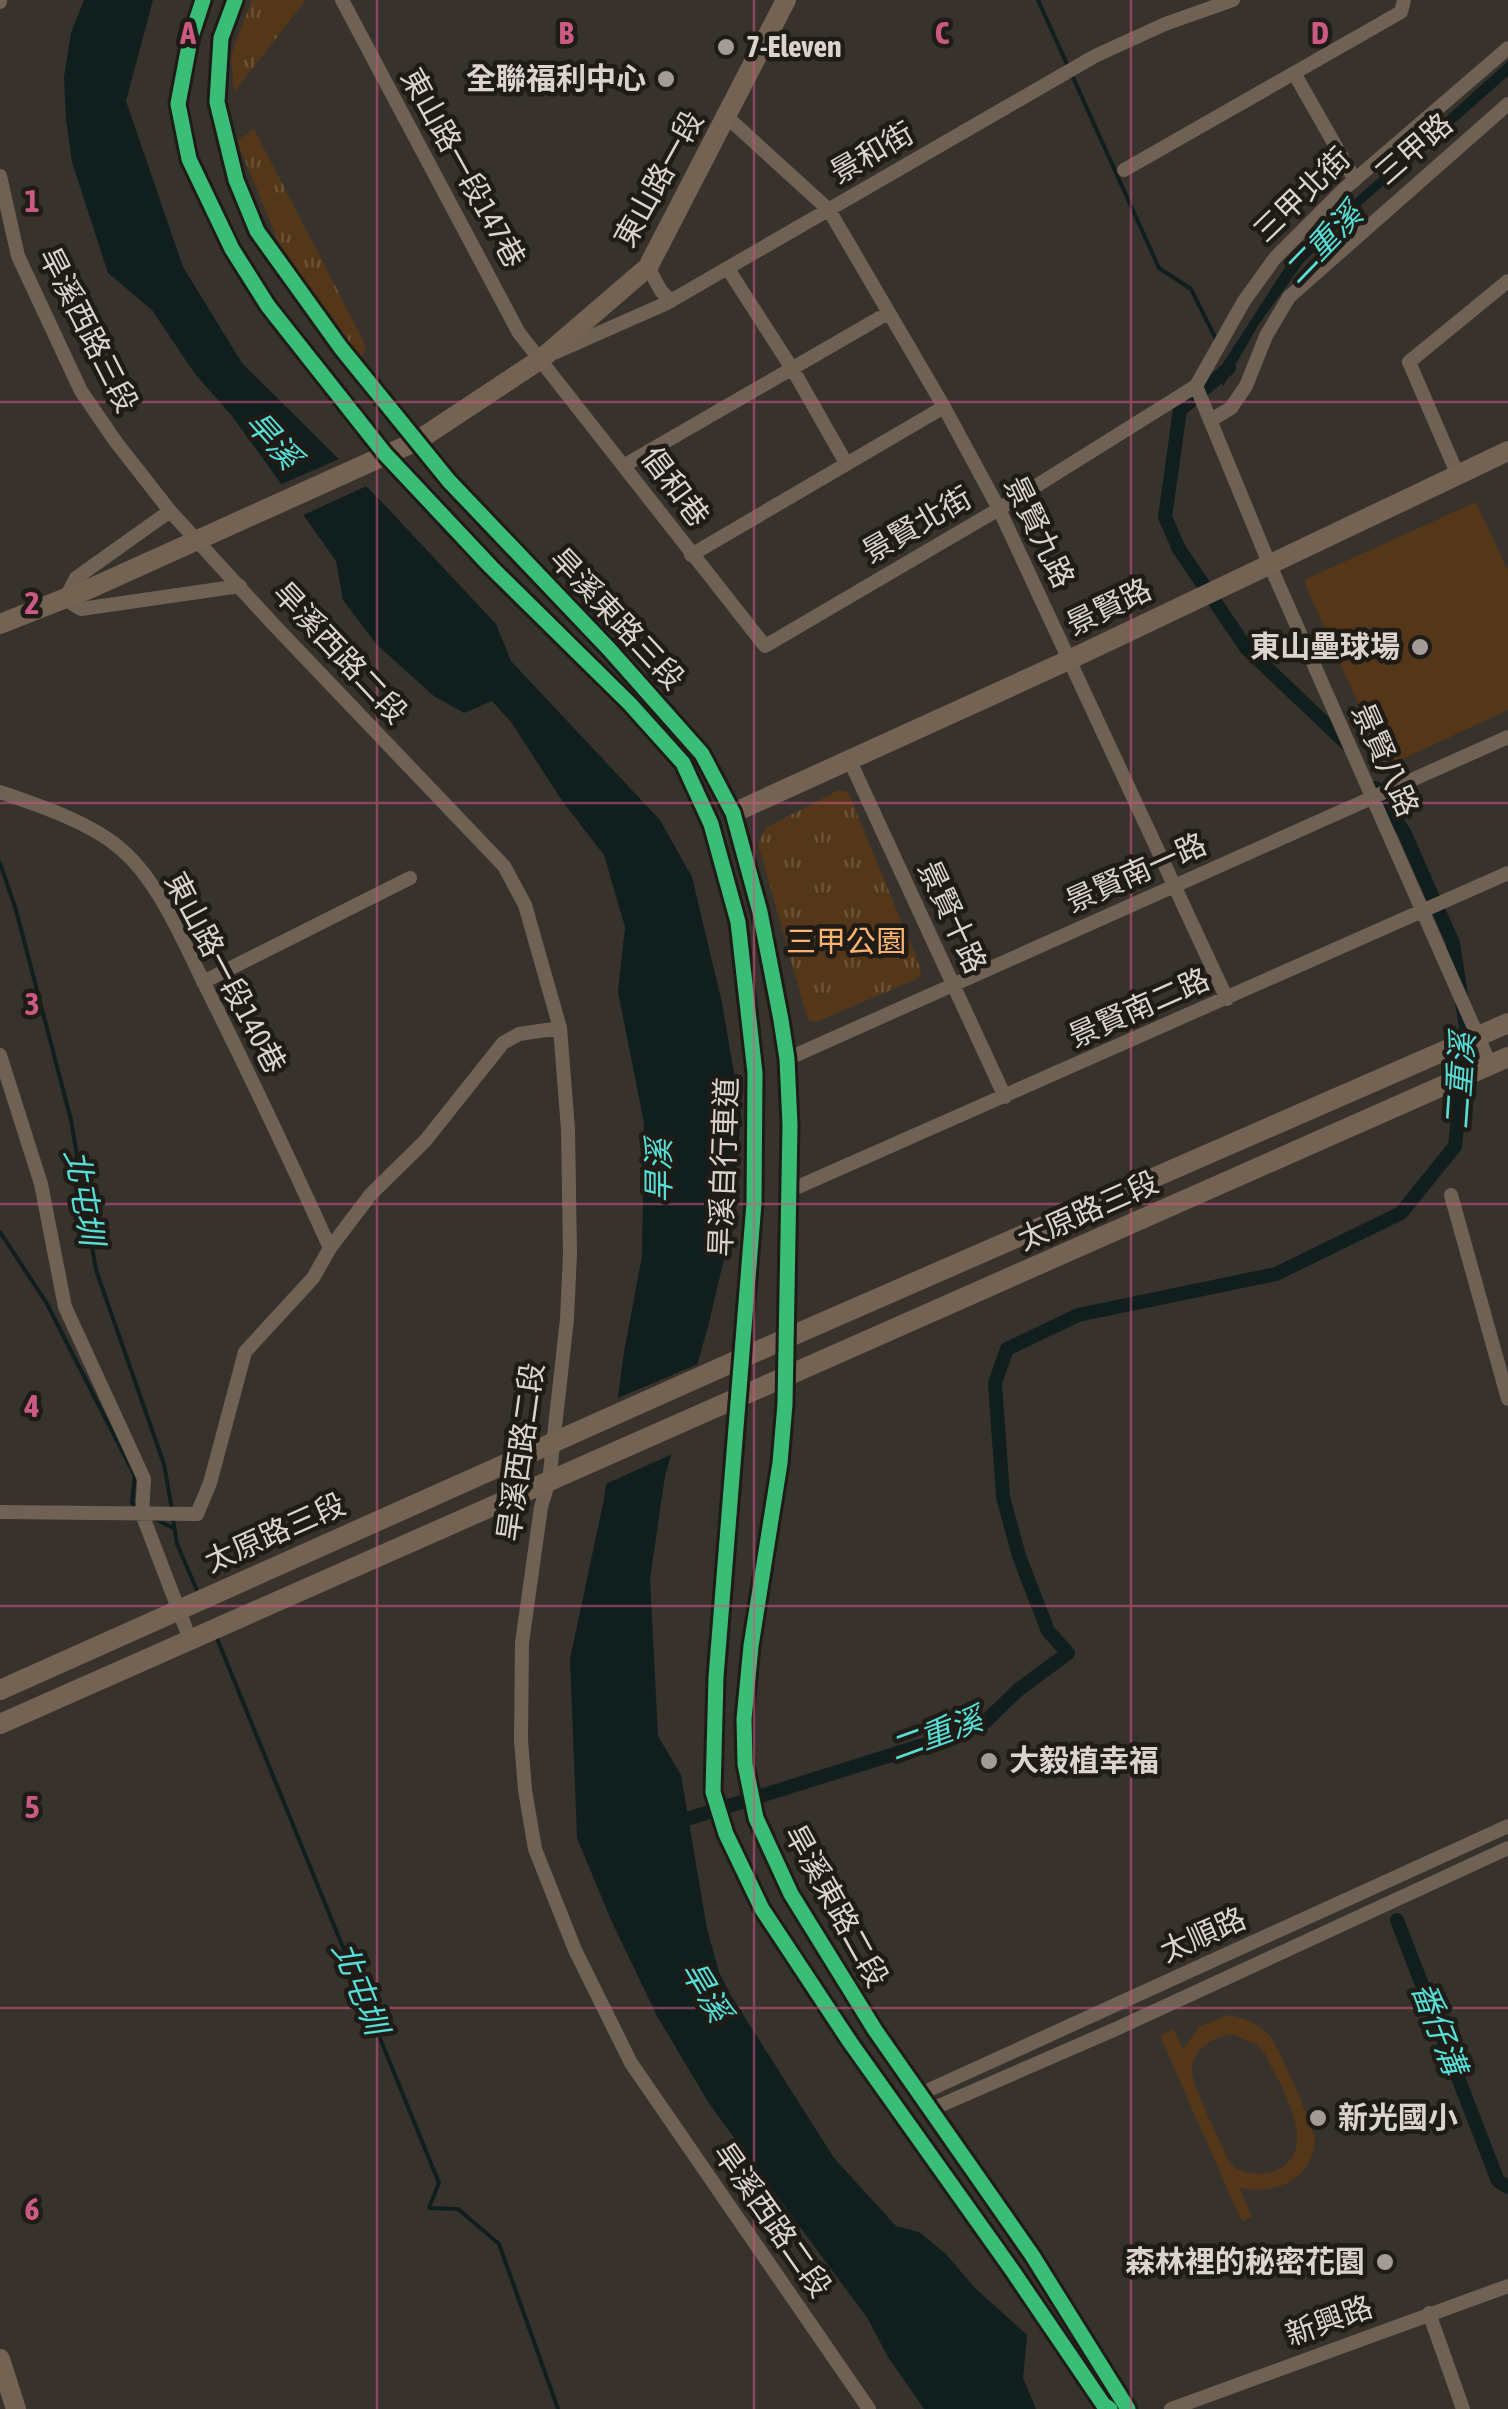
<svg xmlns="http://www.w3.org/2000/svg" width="1508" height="2409" font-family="'Asap Condensed','Noto Sans TC',sans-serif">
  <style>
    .park { fill: url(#park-tufts) }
    .pitch { fill: #543618; fill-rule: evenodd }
    .water { fill: #101f1e }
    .pier { fill: #38322d }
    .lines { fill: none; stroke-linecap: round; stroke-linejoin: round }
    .stream { stroke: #101f1e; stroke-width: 4 }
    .canal { stroke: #101f1e; stroke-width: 14 }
    .street { stroke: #6f6254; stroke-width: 14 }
    .secondary { stroke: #746352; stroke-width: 20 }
    .cycleway-casing { stroke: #1f1b16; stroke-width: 21 }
    .cycleway { stroke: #3abd76; stroke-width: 15 }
    .grid { fill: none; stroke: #cb5a83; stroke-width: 2.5; stroke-opacity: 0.55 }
    .poi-dot { fill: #a29b96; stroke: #1f1b16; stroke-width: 4 }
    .labels { text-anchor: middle; stroke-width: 9; stroke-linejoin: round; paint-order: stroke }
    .poi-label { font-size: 30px; font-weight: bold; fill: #dbd4ce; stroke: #1f1b16; text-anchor: start }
    .street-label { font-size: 30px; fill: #dbd4ce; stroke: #1f1b16 }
    .park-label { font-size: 30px; fill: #fab370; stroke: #1f1b16 }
    .water-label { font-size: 32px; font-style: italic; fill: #56ded7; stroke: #1f1b16 }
    .grid-label { font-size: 32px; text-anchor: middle; font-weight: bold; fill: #cb5a83; stroke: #1f1b16; stroke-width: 9; stroke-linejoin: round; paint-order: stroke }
  </style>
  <defs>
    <pattern id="park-tufts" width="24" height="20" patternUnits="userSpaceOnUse" patternTransform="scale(2.5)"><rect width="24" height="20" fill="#543618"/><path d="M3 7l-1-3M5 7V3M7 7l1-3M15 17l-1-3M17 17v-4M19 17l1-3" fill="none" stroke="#6c5238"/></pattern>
  </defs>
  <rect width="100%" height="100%" fill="#38322d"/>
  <path class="park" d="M252,0h54l-72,92 -3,-37z
    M254,129l107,207 5,12 -6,12 -77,-107 -44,-107 -1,-6z
    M839,790l9,2 73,177 -2,9 -103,44 -8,-2 -50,-176 8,-16z"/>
  <path class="pitch" d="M1476,502l32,69v139l-118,55 -5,-1 -80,-180 1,-5z
    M1229,2015c14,2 31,10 41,21 8,9 46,95 45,106 -3,39 -42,53 -75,46l12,29 -10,5 -82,-186 13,-7 10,20 17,-23zM1231,2034l26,11 8,9c13,29 55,89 16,114 -14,9 -30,6 -45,1l-7,-8c-8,-18 -37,-75 -37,-91 1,-22 21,-32 39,-36z"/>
  <path class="water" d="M84,0h69l-27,101 57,166 59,96 136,135 118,126 15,37 149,159 32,57 30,126 19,111 -9,111 -24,102 -43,149 -15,103 8,157 23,39 26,154 12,43 11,22 104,164 62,68 23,6 27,22 29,34 52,47 -4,43 13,31h-112l-36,-52 -20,-38 -158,-214 -53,-89 -46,-96 -34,-82 -7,-179 34,-160 20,-147 18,-96 2,-133 -26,-131 7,-65 -21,-72 -41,-53 -52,-80 -19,-21 -28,12 -30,-17 -57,-51 -34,-45 -7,-39 -64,-90 -40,-55 -37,-42 -43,-64 -44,-37 -36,-111 -6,-42 -2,-43 7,-44z
    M1508,61v15l-149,131 -56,56 -44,61 -36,62 -7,-12 77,-119z"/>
  <path class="pier" d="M344,457l27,27 -72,33 -22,-31z
    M703,1362l-26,90 -76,34 12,-86z"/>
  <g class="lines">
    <path class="stream" d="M1038,0l121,268 32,21 26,52
      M0,863l16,47 55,210 25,150 68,194 8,46
      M0,1232l46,70 89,174 -3,27 7,5
      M155,1519l18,9
      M173,1519l4,25 22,51
      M216,1636l223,547 -10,25 29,1 41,35 59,165"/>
    <path class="canal" d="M1229,368l-49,42 -15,107 14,32 68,100 101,96
      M671,1824l265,-83 50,-20 32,-31 50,-37 -20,-22 -29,-75 -16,-59 -8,-114 12,-34 71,-34 198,-41 125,-61 54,-67 12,-111 -14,-92 -49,-111 -28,-44
      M1397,1920l101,261 10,6"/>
    <path class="street" d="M235,0l-14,38 -4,64 19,78 21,51 84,117 108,133 160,168 93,105 31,59 27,99 21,108 6,39 3,66 -5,279 -5,59 -29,183 -7,73 1,45 11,54 35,76 84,136 157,225 96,154
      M342,0l177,333 246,313 234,-137 197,-123
      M0,2v-2
      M1294,73l61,107
      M727,117l102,93 115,197 55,102 228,490
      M1124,170l277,-158 3,-12
      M0,176l18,80 63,135 35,51 54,69 104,114 230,241 21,39 35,123 8,101 2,125 -3,65 -18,162 -8,26 -19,136 -1,97 4,50 10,59 40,101 56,113 238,346
      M648,267l13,24 10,10
      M728,269l65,101 53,93
      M556,352l111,-49 428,-247 70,-32 68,-24
      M1211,420l20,-12 15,-22 20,-50 23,-39 219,-193
      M625,465l263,-152
      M1457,473l-48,-111 99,-81
      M170,511l-94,67 -11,21 16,10 159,-23
      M691,555l253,-148
      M849,759l156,338
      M0,792c38,13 93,31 123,59 36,31 62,94 83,136 43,86 84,173 124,261
      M203,982l207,-104
      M0,1055l41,129 24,123 79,172 -2,35 49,128
      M787,1059l721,-322
      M1490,1064l-221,-501 -73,-177 48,-85 31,-43 69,-69 164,-141
      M791,1190l717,-317
      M1451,1195l57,204
      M0,1512l197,2 13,-31 35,-131 68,-74 17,-30 41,-54 54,-53 78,-98 16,-9 41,-6
      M920,2094l588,-268
      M932,2109l186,-81 390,-180
      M1429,2313l34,96
      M1171,2409l337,-123"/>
    <path class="secondary" d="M0,624l89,-35 328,-148 124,-82 107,-92 138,-267
      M733,813l338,-154 437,-208
      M0,1690l787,-352 721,-315
      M0,1724l1508,-667
      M0,2359l16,50"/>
    <g class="cycleway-casing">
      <path id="cycleway" d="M203,0l-13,40 -12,64 11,55 43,90 36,57 117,148 106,113 139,137 53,59 28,61 27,98 17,151 -1,130 -38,474 -3,115 13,42 36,75 88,133 162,228 91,134 7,5
        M235,0l-14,38 -4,64 19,78 21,51 84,117 108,133 160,168 93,105 31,59 27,99 21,108 6,39 3,66 -5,279 -5,59 -29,183 -7,73 1,45 11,54 35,76 84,136 157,225 96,154"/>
    </g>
    <use href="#cycleway" class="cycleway"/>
  </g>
  <path class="grid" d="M377,0v2409M754,0v2409M1131,0v2409M0,402h1508M0,803h1508M0,1204h1508M0,1606h1508M0,2008h1508"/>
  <g class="poi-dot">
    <circle cx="726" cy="47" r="10"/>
    <circle cx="666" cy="79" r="10"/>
    <circle cx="1420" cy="647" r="10"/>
    <circle cx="989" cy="1761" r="10"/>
    <circle cx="1318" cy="2118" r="10"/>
    <circle cx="1385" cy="2262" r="10"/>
  </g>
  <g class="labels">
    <g class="poi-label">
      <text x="746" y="57">7-Eleven</text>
      <text x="646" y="89" text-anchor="end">全聯福利中心</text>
      <text x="1400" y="657" text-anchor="end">東山壘球場</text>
      <text x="1009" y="1771">大毅植幸福</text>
      <text x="1338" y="2128">新光國小</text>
      <text x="1365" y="2272" text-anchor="end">森林裡的秘密花園</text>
    </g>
    <g class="street-label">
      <text transform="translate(1414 149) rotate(-41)" y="10">三甲路</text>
      <text transform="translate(872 153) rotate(-30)" y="10">景和街</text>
      <text transform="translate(463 168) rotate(61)" y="10">東山路一段147巷</text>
      <text transform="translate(659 179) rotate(-61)" y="10">東山路一段</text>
      <text transform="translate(1302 195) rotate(-44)" y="10">三甲北街</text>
      <text transform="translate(88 330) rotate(63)" y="10">旱溪西路三段</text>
      <text transform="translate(675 487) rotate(53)" y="10">倡和巷</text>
      <text transform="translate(917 525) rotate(-30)" y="10">景賢北街</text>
      <text transform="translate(1039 532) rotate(64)" y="10">景賢九路</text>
      <text transform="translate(1109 607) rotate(-26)" y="10">景賢路</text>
      <text transform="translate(617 619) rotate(47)" y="10">旱溪東路三段</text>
      <text transform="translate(340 653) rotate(47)" y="10">旱溪西路二段</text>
      <text transform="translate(1385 760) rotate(66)" y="10">景賢八路</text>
      <text transform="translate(1136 873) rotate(-24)" y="10">景賢南一路</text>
      <text transform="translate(952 917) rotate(65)" y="10">景賢十路</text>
      <text transform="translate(225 973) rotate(62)" y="10">東山路一段140巷</text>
      <text transform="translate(1139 1008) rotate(-24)" y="10">景賢南二路</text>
      <text transform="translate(724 1167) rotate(-88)" y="10">旱溪自行車道</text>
      <text transform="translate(1088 1211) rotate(-24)" y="10">太原路三段</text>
      <text transform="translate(521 1452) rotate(-82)" y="10">旱溪西路二段</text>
      <text transform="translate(275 1533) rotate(-24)" y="10">太原路三段</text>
      <text transform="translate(836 1906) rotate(61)" y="10">旱溪東路二段</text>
      <text transform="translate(1203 1935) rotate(-24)" y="10">太順路</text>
      <text transform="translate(772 2220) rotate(55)" y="10">旱溪西路二段</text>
      <text transform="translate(1329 2321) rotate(-20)" y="10">新興路</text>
    </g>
    <g class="park-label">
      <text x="846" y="952">三甲公園</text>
    </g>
    <g class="water-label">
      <text transform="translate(1323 243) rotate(-46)" y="11">二重溪</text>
      <text transform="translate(273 440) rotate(48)" y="11">旱溪</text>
      <text transform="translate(1460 1081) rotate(-86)" y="11">二重溪</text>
      <text transform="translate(659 1171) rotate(-90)" y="11">旱溪</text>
      <text transform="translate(84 1197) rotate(80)" y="11">北屯圳</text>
      <text transform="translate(936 1734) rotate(-20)" y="11">二重溪</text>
      <text transform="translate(360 1988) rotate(68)" y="11">北屯圳</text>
      <text transform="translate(706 1991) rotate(59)" y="11">旱溪</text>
      <text transform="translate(1439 2028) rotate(69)" y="11">番仔溝</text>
    </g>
  </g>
  <g class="grid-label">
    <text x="188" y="44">A</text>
    <text x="566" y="44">B</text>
    <text x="942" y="44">C</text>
    <text x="1320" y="44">D</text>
    <text x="32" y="212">1</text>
    <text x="32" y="614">2</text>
    <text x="32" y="1015">3</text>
    <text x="32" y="1417">4</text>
    <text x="32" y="1818">5</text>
    <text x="32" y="2220">6</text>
  </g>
</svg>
